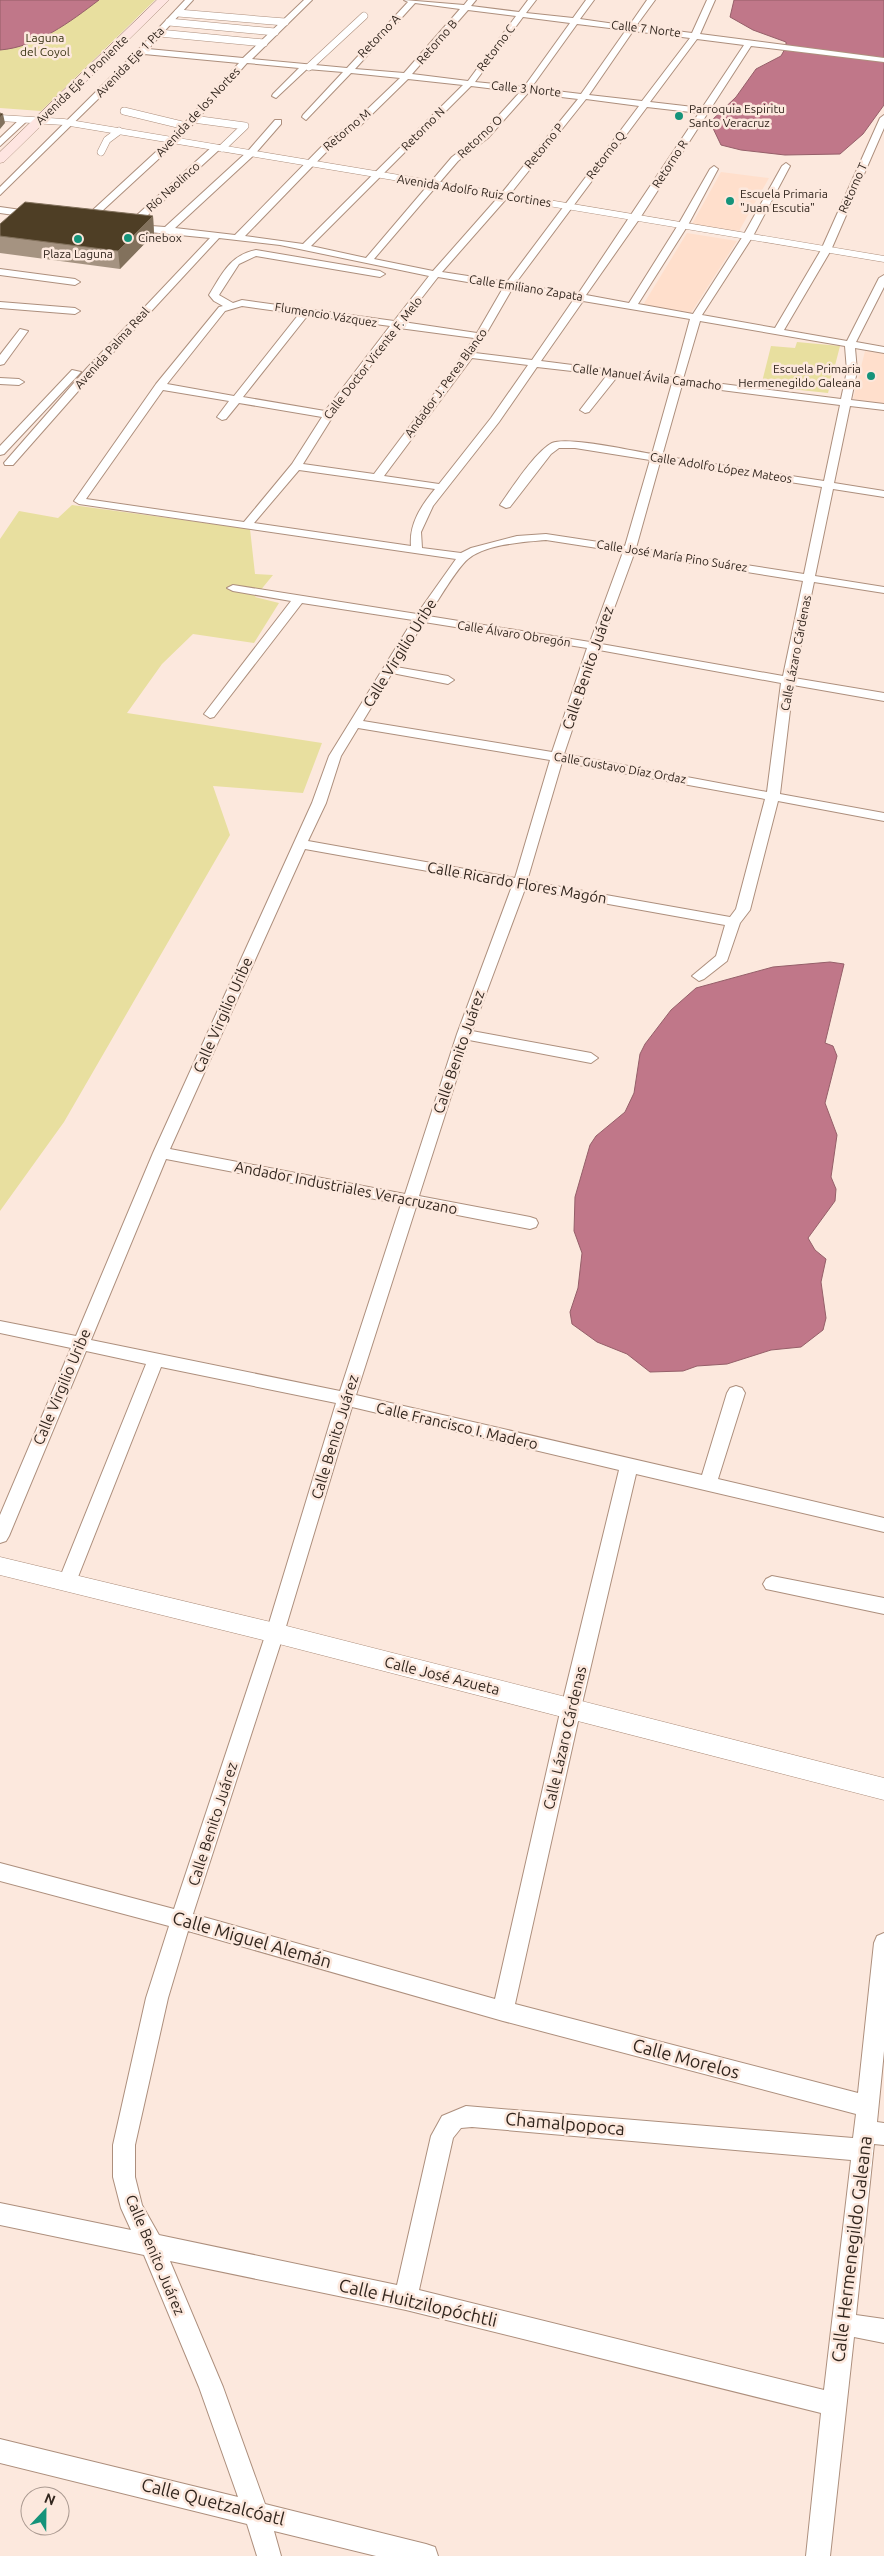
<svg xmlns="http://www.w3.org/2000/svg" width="884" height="2556" font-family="Ubuntu,sans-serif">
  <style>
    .built { fill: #ffdfcc }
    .green { fill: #e8df9f }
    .water { fill: #c07789; stroke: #955f69 }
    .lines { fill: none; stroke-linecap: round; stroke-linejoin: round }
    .pedestrian-casing { stroke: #ad8f7d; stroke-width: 8 }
    .minor-casing { stroke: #ad8f7d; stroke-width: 2 }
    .tertiary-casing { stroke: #ad8f7d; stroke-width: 1 }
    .secondary-casing { stroke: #ad8f7d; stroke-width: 1 }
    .pedestrian { stroke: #fff; stroke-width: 7 }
    .minor { fill: #fff; fill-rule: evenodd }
    .tertiary { fill: #fff; fill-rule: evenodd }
    .secondary { fill: #fee5e1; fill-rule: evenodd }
    .wall { fill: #a59381 }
    .shaded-wall { fill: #82715c }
    .building { fill: #4e3e25; stroke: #82715c }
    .poi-dot { fill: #15937a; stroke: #fce8dd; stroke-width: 2 }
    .labels { text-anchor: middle; stroke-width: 5; stroke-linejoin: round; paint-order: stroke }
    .far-street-label { font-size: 12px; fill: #32261e; stroke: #fce8dd }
    .far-park-label { font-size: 12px; fill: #383313; stroke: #fce8dd }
    .far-poi-label { font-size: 12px; fill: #32261e; stroke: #fce8dd; text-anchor: start }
    .street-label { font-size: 15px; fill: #32261e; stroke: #fce8dd }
    .near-street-label { font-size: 18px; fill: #32261e; stroke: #fce8dd }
  </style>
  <rect width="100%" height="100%" fill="#fce8dd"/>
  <path class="built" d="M721,172l48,6 -30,53 -47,-7z
    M687,233l50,8 -46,72 -48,-8z
    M865,351l19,3v50l-31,-5z"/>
  <path class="green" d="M0,0h155l-114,111 -41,-3z
    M797,342l43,4 -12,47 -67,-7 10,-40 24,2z
    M72,505l178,24 5,45 18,1 -18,22 24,6 -25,40 -61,-9 -31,30 -35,49 195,30 -19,50 -90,-7 17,49 -166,287 -64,89v-672l19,-28 39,7z"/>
  <path class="water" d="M0,0h99c-29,22 -62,47 -99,50z
    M734,0h150v105l-21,29 -23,20 -55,1 -44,-5 -20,-5 -11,-23 26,-25 20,-28 25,-13 5,-9v-5l-33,-12 -23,-13z
    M830,962l14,2 -19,79 8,3 4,10 -12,47 12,32 -6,42 5,12 -1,12 -27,37 7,12 11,9 -5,23 5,36 -3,12 -22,17 -30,3 -44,14 -30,2 -14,5 -33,1 -23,-18 -30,-12 -25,-18 -2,-12 8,-24 4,-35 -8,-22 1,-34 15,-52 6,-9 29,-24 9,-19 6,-39 5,-10 26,-34 25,-22 77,-21z"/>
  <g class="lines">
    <g class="pedestrian-casing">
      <path id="pedestrian" d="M178,13l107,9
        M169,22l106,10
        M159,33l105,10
        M309,67l55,-51
        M124,111l62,15
        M193,119l52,7 -23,22
        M101,152l6,-12 12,-9"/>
    </g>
    <g class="minor-casing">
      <path id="minor" d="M185,0h8l-45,49 95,9 61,-58h8l-60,59 95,9 61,-66 -4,-2 60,5 4,-5h8l-5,6 48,6 9,-12h8l-10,13 47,5 13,-18h8l-14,19 49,7 18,-26h8l-19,26 56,7 15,-33h8l-15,34 184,24v4l-133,-16 -111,172 -54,77 43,8 49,-78 32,-56 4,-3 4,3 -30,56 -50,79 55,10 50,-78 39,-70 4,-3 4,3 -37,70 -51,79 73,13 46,-78 59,-132 4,-3v13l-53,122 -47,80 63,11 32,-63 5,-3v12l-28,55 28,5v6l-29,-5 2,23 -6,29 33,4v6l-34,-4 -16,77 50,8v6l-51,-8 -18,87 69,11v6l-70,-11 -20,96 90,15v8l-91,-16 -13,109 104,19v8l-106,-20 -28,109 -10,13 -13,38 -23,18 -5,2 -7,-5 24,-20 9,-31 -200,-36 -53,142 119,22 7,5 -7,5 -122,-23 -50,156 111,21 6,2 2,4 -2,4 -6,2 -114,-22 -60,188 346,80 25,-82 3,-5 6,-2 6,2 3,5 -27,86 166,39v14l-248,-58 -55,234 -66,296 343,89 16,-150 3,-7 7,-3v118l-7,71 7,1v22l-10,-1 -18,171 28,4v24l-30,-6 -24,219h-24l15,-143 -415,-103 -236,-49 53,126 42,117 161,40 9,3 3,9h-62l-102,-25 7,25h-24l-10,-32 -247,-61v-24l238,58 -39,-110 -55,-132 -144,-30v-22l131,27 -10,-22 -8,-31v-32l33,-147 23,-72 -169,-45v-18l174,46 92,-276 70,-230 -175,-36 -85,215 -3,5 -6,3 -6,-3 -3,-5 88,-218 -60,-13 -77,185 -3,5 -6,2v-28l71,-167 -71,-15v-12l76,15 77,-183 159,-350 17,-47 84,-136 -111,-17 -88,114 -4,1 -6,-4 87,-113 -58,-10 -6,-3 6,-3 184,29 39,-55 -377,-55 -5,-3 82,-117 63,-77 4,-1 -9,-5 -5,-6c13,-21 21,-40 47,-45l124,21 5,3 -5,3 -124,-21 -17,8 -20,31 14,8 9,-3 152,21 35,-45 -149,-31 -61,-7 -124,134 -82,93h-8l-1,-2 83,-95 123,-130 -81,-8 -3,-1v-4l88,-80h6v4l-83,76 28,2 83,-76 27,-31h6v4l-27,31 -79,73 60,7 95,-97 24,-16 46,-44 -49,-5 -45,47 -4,-3 1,-2 40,-43 -36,-3 -31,29 -4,-2 1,-2 26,-26 -52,-5 -70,79 -88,81h-6v-4l88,-81 68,-75 -95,-9 -144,141v-8l139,-138zM415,3l45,6 -56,64 -49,-4zM468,10l48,6 -48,65 -56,-7zM523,17l47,6 -46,64 -49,-5zM577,24l49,6 -45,64 -50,-6zM633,31l57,7 -48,63 -53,-6zM697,39l47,6 -42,63 -52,-6zM408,79l55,6 -160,159 -58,-8 91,-94 24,-16zM471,86l49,6 -38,42 -30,23 -86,101 -55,-12zM528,93l50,6 -77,95 -68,77 -59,-12 84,-98 30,-23zM586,99l53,7 -132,176 -65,-10 65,-74zM647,107l52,6 -121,181 -63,-10zM438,277l65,11 -26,45 -74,-11zM512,289l62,10 -42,61 -57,-7zM583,301l107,18 -16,59 -133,-17zM242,306l57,8 -65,82 -67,-12 58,-73zM308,315l82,11 -65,85 -82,-14zM700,321l145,25 2,25 -6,28 -158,-20zM399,328l75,10 -10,16 -90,120 -71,-10 30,-48zM472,358l56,7 -37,53 -52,66 -55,-8zM537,367l70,8 -27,35 5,3 4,-1 28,-35 55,6 -20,71c-19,-3 -85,-18 -100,-11 -17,9 -40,45 -52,62l6,3 4,-1 41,-53 8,-6h16l75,12 -25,86 -79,-12 -29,2 -46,12 -10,5 -39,-5 -1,-16 12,-26 66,-84zM682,385l158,20 -16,76 -162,-25zM163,390l66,11 -12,16 5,3 4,-1 13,-16 83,14 -30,47 -48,58 -158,-23zM660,462l162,25 -18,87 -168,-26zM299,470l136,19c-14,17 -26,35 -24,57l-157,-23zM546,540l77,12 -33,90 -162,-26c10,-15 28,-47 40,-57 18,-15 56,-17 78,-19zM634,554l169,27 -20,95 -182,-32zM424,622l163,26 -35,104 -189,-31 29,-48 56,11 6,-4 -6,-4 -52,-9zM599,650l182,33 -14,109 -203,-38zM358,728l192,32 -35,118 -207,-37 18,-38 15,-47zM562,762l203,37 -29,110 -6,8 -203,-36zM305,849l207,37 -55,148 -52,160 -235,-45zM166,1159l235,45 -61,187 -249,-51zM352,1407l267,63 -58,238 -66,291 -302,-85 91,-281zM188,1931l315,90 353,93 -3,24 -387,-32 -24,10 -11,20 -34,149 -238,-50 -17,-30 -7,-28v-32l33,-147zM472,2127l379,33 -27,230 -405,-100 34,-152 8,-10z
        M21,118l7,2 -28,26v-8z
        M0,207l35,5 5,3 -5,3 -35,-5z
        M0,269l75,10 5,3 -5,3 -75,-10z
        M0,302l75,6 5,3 -5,3 -75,-6z
        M20,329l8,2 -24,33 -4,1v-10z
        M72,370l9,2 -77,82 -4,1v-9z
        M0,378l19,1 5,3 -5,3 -19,-1z
        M772,1576l112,22v16l-118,-25 -3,-5 3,-5z"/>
    </g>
    <g class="tertiary-casing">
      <path id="tertiary" d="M0,115l64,4 820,137v6l-820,-137 -64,-4z
        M0,1557l275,66 609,155v22l-609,-157 -275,-68z"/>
    </g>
    <g class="secondary-casing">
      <path id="secondary" d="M157,0h12l-165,162 -4,1v-11z"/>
    </g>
    <use href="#pedestrian" class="pedestrian"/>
    <use href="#minor" class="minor"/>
    <use href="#tertiary" class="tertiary"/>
    <use href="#secondary" class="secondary"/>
  </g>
  <path class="wall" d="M153,216l1,18 -34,35 -120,-16v-29z"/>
  <path class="shaded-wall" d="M3,114l2,9 -5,6v-11z
    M153,216l1,18 -34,35 -2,-18z"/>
  <path class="building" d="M0,113l3,1 -3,4z
    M25,202l128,14 -35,35 -118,-15v-12z"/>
  <g class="poi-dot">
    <circle cx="679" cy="116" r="5"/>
    <circle cx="730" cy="201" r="5"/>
    <circle cx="128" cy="238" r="5"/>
    <circle cx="78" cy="239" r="5"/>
    <circle cx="871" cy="376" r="5"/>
  </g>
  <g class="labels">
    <g class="far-street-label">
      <text transform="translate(646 29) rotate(7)" y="4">Calle 7 Norte</text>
      <text transform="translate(379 36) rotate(-46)" y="4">Retorno A</text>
      <text transform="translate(437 42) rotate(-49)" y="4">Retorno B</text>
      <text transform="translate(496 48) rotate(-53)" y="4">Retorno C</text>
      <text transform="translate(130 62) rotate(-46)" y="4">Avenida Eje 1 Pta</text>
      <text transform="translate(82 80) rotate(-44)" y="4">Avenida Eje 1 Poniente</text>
      <text transform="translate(526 89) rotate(6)" y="4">Calle 3 Norte</text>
      <text transform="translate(198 112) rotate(-47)" y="4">Avenida de los Nortes</text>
      <text transform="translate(423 129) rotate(-45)" y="4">Retorno N</text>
      <text transform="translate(347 130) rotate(-40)" y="4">Retorno M</text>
      <text transform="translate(480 137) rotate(-43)" y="4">Retorno O</text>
      <text transform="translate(544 146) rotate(-51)" y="4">Retorno P</text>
      <text transform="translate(606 155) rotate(-53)" y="4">Retorno Q</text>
      <text transform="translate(670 164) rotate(-57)" y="4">Retorno R</text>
      <text transform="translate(173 187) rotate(-42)" y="4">Río Naolinco</text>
      <text transform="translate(853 188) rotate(-66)" y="4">Retorno T</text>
      <text transform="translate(474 191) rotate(9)" y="4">Avenida Adolfo Ruiz Cortines</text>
      <text transform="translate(526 288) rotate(9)" y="4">Calle Emiliano Zapata</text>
      <text transform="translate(326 315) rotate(9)" y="4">Flumencio Vázquez</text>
      <text transform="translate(112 348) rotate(-48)" y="4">Avenida Palma Real</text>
      <text transform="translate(373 358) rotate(-52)" y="4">Calle Doctor Vicente F. Melo</text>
      <text transform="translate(647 377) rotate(7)" y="4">Calle Manuel Ávila Camacho</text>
      <text transform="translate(446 383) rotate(-54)" y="4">Andador J. Perea Blanco</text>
      <text transform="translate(721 468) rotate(9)" y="4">Calle Adolfo López Mateos</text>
      <text transform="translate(672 556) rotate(9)" y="4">Calle José María Pino Suárez</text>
      <text transform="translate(514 634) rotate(9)" y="4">Calle Álvaro Obregón</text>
      <text transform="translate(796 653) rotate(-79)" y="4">Calle Lázaro Cárdenas</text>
      <text transform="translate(620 768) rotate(10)" y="4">Calle Gustavo Díaz Ordaz</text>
    </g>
    <g class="far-park-label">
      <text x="45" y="42">Laguna<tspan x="45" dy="14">del Coyol</tspan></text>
    </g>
    <g class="far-poi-label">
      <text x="689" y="113">Parroquia Espiritu<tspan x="689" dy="14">Santo Veracruz</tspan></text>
      <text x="740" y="198">Escuela Primaria<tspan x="740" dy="14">"Juan Escutia"</tspan></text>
      <text x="138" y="242">Cinebox</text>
      <text x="78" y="258" text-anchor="middle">Plaza Laguna</text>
      <text x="861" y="373" text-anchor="end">Escuela Primaria<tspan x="861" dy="14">Hermenegildo Galeana</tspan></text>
    </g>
    <g class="street-label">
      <text transform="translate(400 653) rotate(-58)" y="5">Calle Virgilio Uribe</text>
      <text transform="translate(588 668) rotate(-71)" y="5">Calle Benito Juárez</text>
      <text transform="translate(517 883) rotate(10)" y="5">Calle Ricardo Flores Magón</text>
      <text transform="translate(223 1015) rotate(-66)" y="5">Calle Virgilio Uribe</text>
      <text transform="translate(459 1052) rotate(-71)" y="5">Calle Benito Juárez</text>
      <text transform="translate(346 1188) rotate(11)" y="5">Andador Industriales Veracruzano</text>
      <text transform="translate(62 1387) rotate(-67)" y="5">Calle Virgilio Uribe</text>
      <text transform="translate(457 1426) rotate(13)" y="5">Calle Francisco I. Madero</text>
      <text transform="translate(335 1437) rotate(-73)" y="5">Calle Benito Juárez</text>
      <text transform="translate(442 1676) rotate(14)" y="5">Calle José Azueta</text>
      <text transform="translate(565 1738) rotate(-77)" y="5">Calle Lázaro Cárdenas</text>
      <text transform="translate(213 1824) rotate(-72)" y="5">Calle Benito Juárez</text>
      <text transform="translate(155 2255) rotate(67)" y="5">Calle Benito Juárez</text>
    </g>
    <g class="near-street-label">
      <text transform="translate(252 1940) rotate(16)" y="6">Calle Miguel Alemán</text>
      <text transform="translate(686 2059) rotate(15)" y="6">Calle Morelos</text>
      <text transform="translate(565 2124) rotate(5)" y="6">Chamalpopoca</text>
      <text transform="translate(852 2249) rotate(-83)" y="6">Calle Hermenegildo Galeana</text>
      <text transform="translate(418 2303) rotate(13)" y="6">Calle Huitzilopóchtli</text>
      <text transform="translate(213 2502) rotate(14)" y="6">Calle Quetzalcóatl</text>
    </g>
  </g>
  <g transform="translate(45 2511) rotate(22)"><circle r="24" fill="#fce8dd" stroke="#ab9a91"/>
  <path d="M0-4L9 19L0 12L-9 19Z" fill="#15937a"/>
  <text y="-8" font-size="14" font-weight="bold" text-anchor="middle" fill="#32261e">N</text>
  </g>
</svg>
